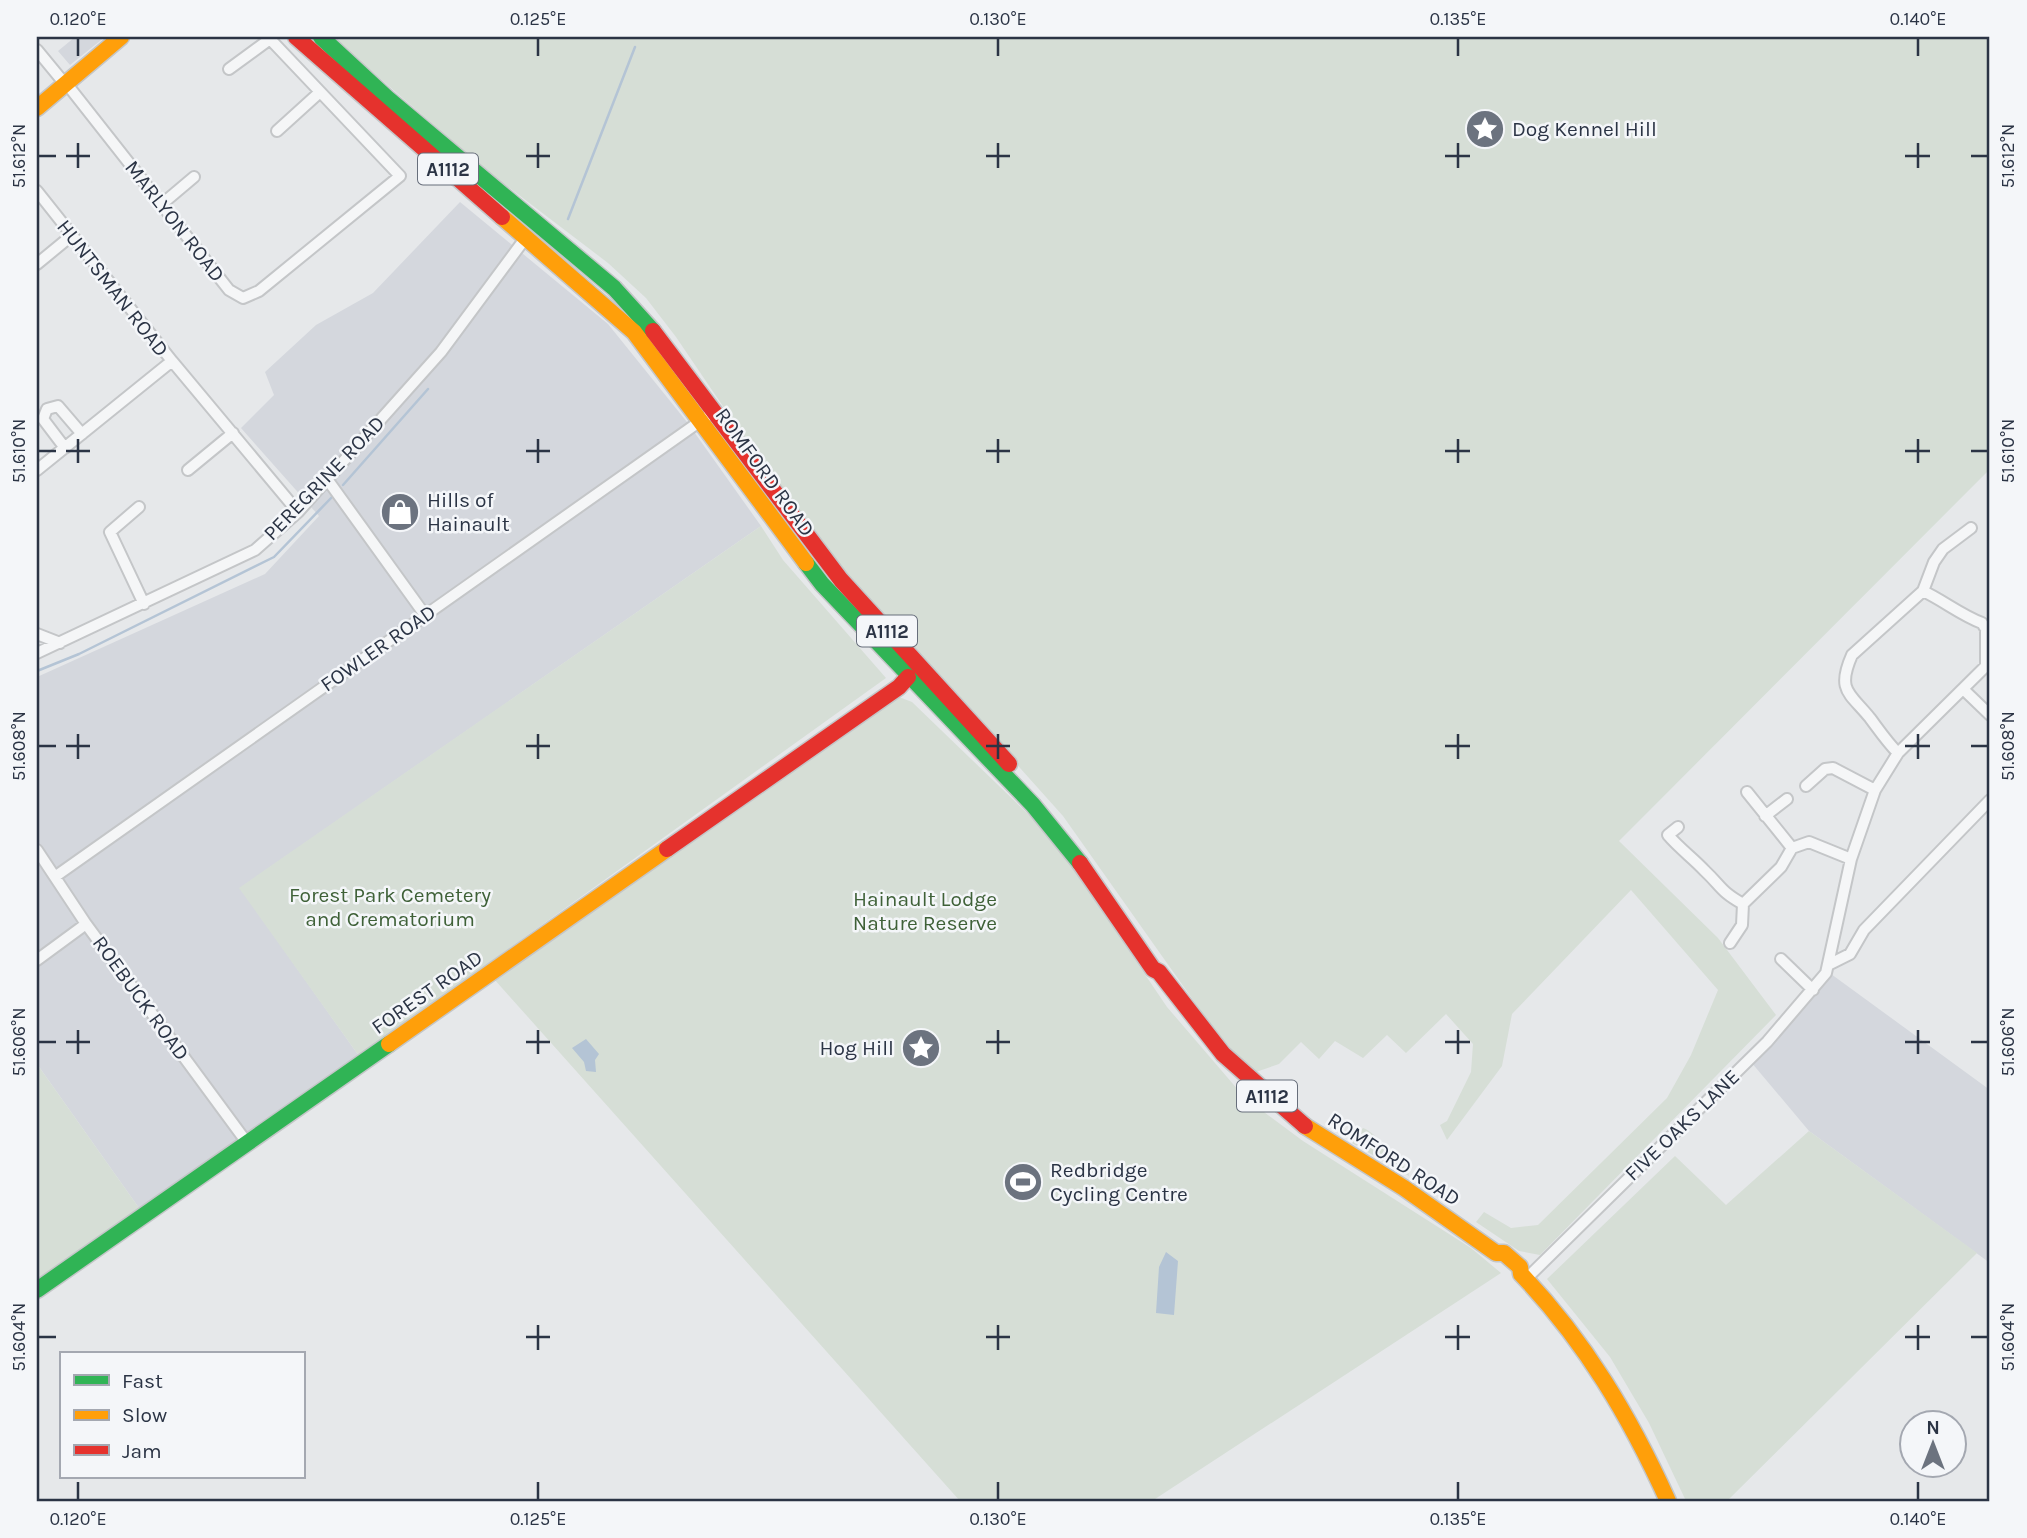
<svg xmlns="http://www.w3.org/2000/svg" width="2027" height="1538" font-family="Karla,sans-serif">
  <style>
    .built { fill: #d4d7dd }
    .green { fill: #d6ded6 }
    .water { fill: #b4c4d5 }
    .lines { fill: none; stroke-linecap: round; stroke-linejoin: round }
    .stream { stroke: #b4c4d5; stroke-width: 2.5 }
    .street-casing { stroke: #c4c6c8; stroke-width: 14 }
    .fast-casing { stroke: #c4c6c8; stroke-width: 19 }
    .slow-casing { stroke: #c4c6c8; stroke-width: 19 }
    .jam-casing { stroke: #c4c6c8; stroke-width: 19 }
    .street { stroke: #f5f6f7; stroke-width: 10 }
    .fast { stroke: #30b455; stroke-width: 16 }
    .slow { stroke: #ff9f0a; stroke-width: 16 }
    .jam { stroke: #e5322d; stroke-width: 16 }
    .ticks { fill: none; stroke: #2b3445; stroke-width: 2.5 }
    .labels { text-anchor: middle; stroke-width: 5; stroke-linejoin: round; paint-order: stroke }
    .shield { fill: #f4f6f9; stroke: #676e7b; stroke-width: 2 }
    .shield-label { font-size: 19px; font-weight: bold; fill: #2b3445 }
    .poi-label { font-size: 21px; fill: #2b3445; stroke: #f4f6f9; text-anchor: start }
    .street-label { font-size: 21px; fill: #2b3445; stroke: #f4f6f9 }
    .park-label { font-size: 21px; fill: #3f6138; stroke: #f4f6f9 }
    .neatline { fill: none; stroke: #2b3445; stroke-width: 2.5 }
    .ticks-label { font-size: 18px; text-anchor: middle; fill: #2b3445 }
  </style>
  <rect width="100%" height="100%" fill="#e6e8ea"/>
  <path class="built" d="M75,37h30l-35,28 -12,-14z
    M460,202l148,122 79,98 74,104 -521,362 119,168 -220,152 -102,-144v-387l228,-103 54,-58 -78,-88 33,-33 -9,-23 51,-47 57,-32z
    M1831,974l159,116v173l-181,-132 -58,-69z"/>
  <path class="green" d="M332,37h1658v432l-371,372 99,97 58,77 -236,240 -21,-4 -43,-29 8,-10 27,16 27,-3 129,-127 24,-43 27,-65 -87,-100 -119,124 -10,52 -55,74 -7,-15 7,-4 24,-49 2,-28 -27,-30 -40,39 -19,-18 -24,23 -28,-17 -16,18 -18,-17 -22,22 -26,9 -38,-42 -152,-215 -227,-254 -80,-107 -80,-118 -30,-39 -38,-35 -122,-93z
    M761,526l22,34 103,118 -527,378 -120,-168z
    M899,697l13,5 115,111 35,39 105,155 78,91 58,43 168,107 30,25 -349,228h-192l-466,-522z
    M37,1064l102,144 -102,72z
    M1363,1128c13,4 32,32 45,42l1,6 -57,-33z
    M1809,1131l168,122 -250,248h-41l-37,-78 -39,-66 -63,-78 128,-123 51,49z"/>
  <path class="water" d="M586,1039l13,15 -4,6 1,12 -10,-1 -2,-9 -12,-14z
    M1166,1252l12,9 -4,54 -18,-2 3,-46z"/>
  <g class="lines">
    <path class="stream" d="M568,219l67,-172
      M343,485l85,-96
      M37,671l42,-17 195,-97 59,-61"/>
    <g class="street-casing">
      <path id="street" d="M37,50l28,34
        M66,83l163,207 14,8 16,-7 141,-115 -130,-137 -41,30
        M277,131l43,-39
        M37,191l135,170 -135,109
        M162,204l32,-27
        M37,264l34,-28
        M172,361l126,151
        M65,448l-22,-29 4,-10 11,-3 24,28
        M188,470l45,-37
        M327,479l98,136
        M139,507l-29,25 34,72
        M1923,591c21,10 38,24 59,32
        M37,634l23,9
        M37,653l218,-103 43,-38 143,-160 86,-116
        M1963,689l27,26
        M1898,753c-11,-11 -19,-23 -28,-35 -20,-25 -34,-27 -18,-63l71,-64 11,-29 9,-13 28,-21
        M1806,786l19,-17 8,-1 42,22
        M1747,792l45,56
        M1765,816l22,-17
        M1678,827l-10,8c12,14 25,23 37,36 17,16 15,20 38,33
        M37,850l49,74 162,220
        M56,876l660,-466
        M1730,943l12,-18 1,-21 38,-37 11,-19 17,-6 42,17
        M1781,959l32,31
        M37,960l49,-36
        M1830,964l20,-10 14,-24 126,-130
        M1526,1279l241,-237 59,-69 25,-114 24,-69 23,-37 88,-87v-37l-4,-6"/>
    </g>
    <g class="fast-casing">
      <path id="fast" d="M321,37l66,61 227,190 39,43
        M806,563l16,21 211,221 47,58
        M37,1290l352,-246"/>
    </g>
    <g class="slow-casing">
      <path id="slow" d="M37,108l84,-71
        M502,217l132,115 172,231
        M389,1044l278,-195
        M1305,1126l99,62 92,65h8l16,14 1,7c64,67 109,143 147,227"/>
    </g>
    <g class="jam-casing">
      <path id="jam" d="M296,37l206,180
        M653,331l188,249 168,184
        M667,849l232,-162 9,-10
        M1080,863l73,106 6,3 64,82 82,72"/>
    </g>
    <use href="#street" class="street"/>
    <use href="#fast" class="fast"/>
    <use href="#slow" class="slow"/>
    <use href="#jam" class="jam"/>
  </g>
  <path class="ticks" d="M78,38v18M538,38v18M998,38v18M1458,38v18M1918,38v18M78,143v25M538,143v25M998,143v25M1458,143v25M1918,143v25M38,156h18M66,156h24M526,156h24M986,156h24M1445,156h25M1905,156h25M1971,156h17M78,439v24M538,439v24M998,439v24M1458,439v24M1918,439v24M38,451h18M66,451h24M526,451h24M986,451h24M1445,451h25M1905,451h25M1971,451h17M78,734v25M538,734v25M998,734v25M1458,734v25M1918,734v25M38,746h18M66,746h24M526,746h24M986,746h24M1445,746h25M1905,746h25M1971,746h17M78,1030v24M538,1030v24M998,1030v24M1458,1030v24M1918,1030v24M38,1042h18M66,1042h24M526,1042h24M986,1042h24M1445,1042h25M1905,1042h25M1971,1042h17M538,1325v25M998,1325v25M1458,1325v25M1918,1325v25M38,1337h18M526,1337h24M986,1337h24M1445,1337h25M1905,1337h25M1971,1337h17M78,1482v18M538,1482v18M998,1482v18M1458,1482v18M1918,1482v18"/>
  <defs>
    <g id="sight-disc" transform="scale(2.0125)"><circle r="9.5" fill="#6c737f" stroke="#f4f6f9"/><path d="M0-6L1.8-2.2L6-1.7L2.9 1.2L3.7 5.4L0 3.3L-3.7 5.4L-2.9 1.2L-6-1.7L-1.8-2.2Z" fill="#fff"/></g>
    <g id="shop-disc" transform="scale(2.0125)"><circle r="9.5" fill="#6c737f" stroke="#f4f6f9"/><path d="M-5-2.5h2.3a2.7 3.5 0 0 1 5.4 0H5L5.5 6h-11ZM-1.5-2.5h3a1.5 2.3 0 0 0-3 0Z" fill="#fff"/></g>
    <g id="stadium-disc" transform="scale(2.0125)"><circle r="9.5" fill="#6c737f" stroke="#f4f6f9"/><path d="M0-5a6.5 5 0 1 0 0 10a6.5 5 0 1 0 0-10ZM-3.5-1.8h7v3.6h-7Z" fill="#fff"/></g>
  </defs>
  <g fill-rule="evenodd">
    <use href="#sight-disc" x="1485" y="129"/>
    <use href="#shop-disc" x="400" y="512"/>
    <use href="#sight-disc" x="921" y="1048"/>
    <use href="#stadium-disc" x="1023" y="1182"/>
  </g>
  <g class="labels">
    <g class="shield">
      <rect x="418" y="153.5" width="60" height="31" rx="5"/>
      <rect x="857" y="615.5" width="60" height="31" rx="5"/>
      <rect x="1237" y="1080.5" width="60" height="31" rx="5"/>
    </g>
    <g class="shield-label">
      <text x="448" y="176">A1112</text>
      <text x="887" y="638">A1112</text>
      <text x="1267" y="1103">A1112</text>
    </g>
    <g class="poi-label">
      <text x="1512" y="136">Dog Kennel Hill</text>
      <text x="427" y="507">Hills of<tspan x="427" dy="24">Hainault</tspan></text>
      <text x="894" y="1055" text-anchor="end">Hog Hill</text>
      <text x="1050" y="1177">Redbridge<tspan x="1050" dy="24">Cycling Centre</tspan></text>
    </g>
    <g class="street-label">
      <text transform="translate(175 221) rotate(52)" y="7">MARLYON ROAD</text>
      <text transform="translate(113 288) rotate(52)" y="7">HUNTSMAN ROAD</text>
      <text transform="translate(765 472) rotate(54)" y="7">ROMFORD ROAD</text>
      <text transform="translate(324 478) rotate(-46)" y="7">PEREGRINE ROAD</text>
      <text transform="translate(378 648) rotate(-35)" y="7">FOWLER ROAD</text>
      <text transform="translate(427 992) rotate(-35)" y="7">FOREST ROAD</text>
      <text transform="translate(141 998) rotate(54)" y="7">ROEBUCK ROAD</text>
      <text transform="translate(1682 1125) rotate(-44)" y="7">FIVE OAKS LANE</text>
      <text transform="translate(1394 1159) rotate(33)" y="7">ROMFORD ROAD</text>
    </g>
    <g class="park-label">
      <text x="390" y="902">Forest Park Cemetery<tspan x="390" dy="24">and Crematorium</tspan></text>
      <text x="925" y="906">Hainault Lodge<tspan x="925" dy="24">Nature Reserve</tspan></text>
    </g>
  </g>
  <rect width="2027" height="1538" fill="none" stroke="#f4f6f9" stroke-width="77"/>
  <rect x="60" y="1352" width="245" height="126" fill="#f4f6f9" stroke="#a4a8b1" stroke-width="2"/>
  <rect x="74" y="1375" width="35" height="10" fill="#30b455" stroke="#a4a8b1" stroke-width="2"/>
  <text x="122" y="1388" font-size="21" fill="#2b3445">Fast</text>
  <rect x="74" y="1410" width="35" height="10" fill="#ff9f0a" stroke="#a4a8b1" stroke-width="2"/>
  <text x="122" y="1422" font-size="21" fill="#2b3445">Slow</text>
  <rect x="74" y="1445" width="35" height="10" fill="#e5322d" stroke="#a4a8b1" stroke-width="2"/>
  <text x="122" y="1458" font-size="21" fill="#2b3445">Jam</text>
  <g transform="translate(1933 1444)"><circle r="33" fill="#f4f6f9" stroke="#a4a8b1" stroke-width="2"/>
  <path d="M0-5L12 26L0 18L-12 26Z" fill="#6c737f"/>
  <text y="-10" font-size="19" font-weight="bold" text-anchor="middle" fill="#2b3445">N</text>
  </g>
  <rect x="38" y="38" width="1950" height="1462" class="neatline"/>
  <g class="ticks-label">
    <text x="78" y="25">0.120°E</text>
    <text x="538" y="25">0.125°E</text>
    <text x="998" y="25">0.130°E</text>
    <text x="1458" y="25">0.135°E</text>
    <text x="1918" y="25">0.140°E</text>
    <text transform="translate(19 156) rotate(-90)" y="6">51.612°N</text>
    <text transform="translate(2008 156) rotate(-90)" y="6">51.612°N</text>
    <text transform="translate(19 451) rotate(-90)" y="6">51.610°N</text>
    <text transform="translate(2008 451) rotate(-90)" y="6">51.610°N</text>
    <text transform="translate(19 746) rotate(-90)" y="6">51.608°N</text>
    <text transform="translate(2008 746) rotate(-90)" y="6">51.608°N</text>
    <text transform="translate(19 1042) rotate(-90)" y="6">51.606°N</text>
    <text transform="translate(2008 1042) rotate(-90)" y="6">51.606°N</text>
    <text transform="translate(19 1337) rotate(-90)" y="6">51.604°N</text>
    <text transform="translate(2008 1337) rotate(-90)" y="6">51.604°N</text>
    <text x="78" y="1525">0.120°E</text>
    <text x="538" y="1525">0.125°E</text>
    <text x="998" y="1525">0.130°E</text>
    <text x="1458" y="1525">0.135°E</text>
    <text x="1918" y="1525">0.140°E</text>
  </g>
</svg>
